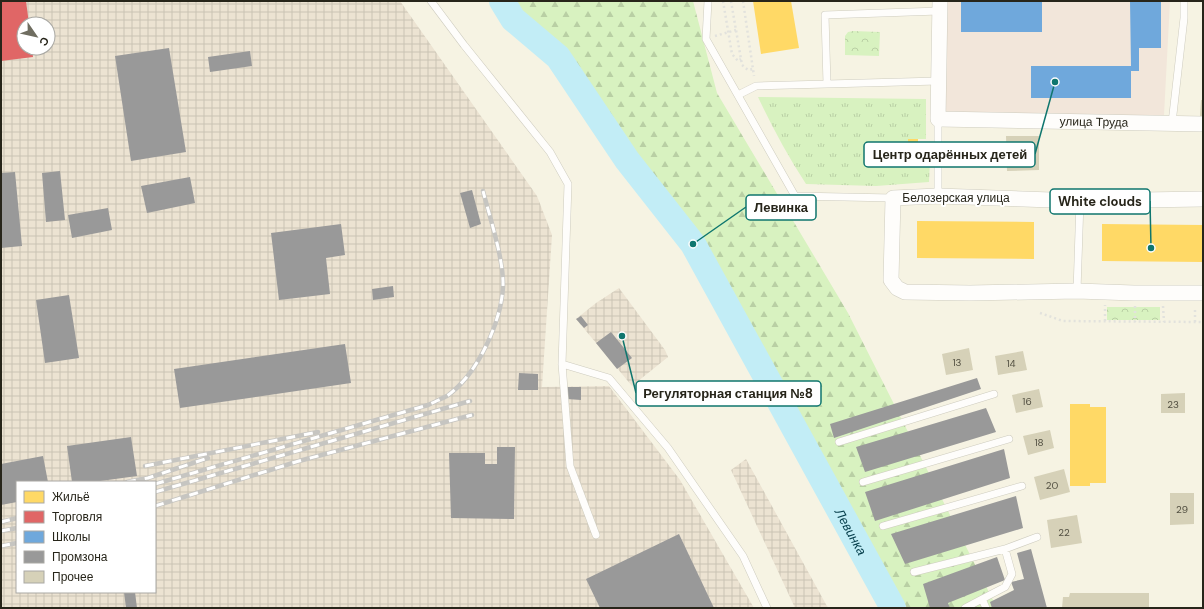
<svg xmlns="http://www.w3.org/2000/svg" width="1204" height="609" font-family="'DM Sans',sans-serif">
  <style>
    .industrial { fill: url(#industrial-grid); fill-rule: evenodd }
    .education { fill: #f2e6da }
    .grass { fill: url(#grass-tufts) }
    .forest { fill: url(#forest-firs) }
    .park { fill: url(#park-crowns) }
    .homes { fill: #ffd966 }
    .shops { fill: #e06666 }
    .schools { fill: #6fa8dc }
    .industry { fill: #999 }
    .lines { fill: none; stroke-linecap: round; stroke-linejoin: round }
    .river { stroke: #c2edf6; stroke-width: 26 }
    .building { fill: #d6d1b8 }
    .lane-casing { stroke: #ceccbf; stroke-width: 8 }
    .street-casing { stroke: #ceccbf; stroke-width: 16 }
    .path { stroke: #e2e2dd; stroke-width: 2.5; stroke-dasharray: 2 3; stroke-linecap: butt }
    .lane { stroke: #fefdfb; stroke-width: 7 }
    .street { stroke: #fefdfb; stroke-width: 15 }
    .rail-casing { stroke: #c6c5c1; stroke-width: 4.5 }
    .rail { stroke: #fff; stroke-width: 3; stroke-dasharray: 9; stroke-linecap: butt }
    .labels { text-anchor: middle; stroke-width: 4; stroke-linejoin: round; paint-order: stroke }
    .number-label { font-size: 10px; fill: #535042 }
    .street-label { font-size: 12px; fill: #27251a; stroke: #fff }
    .water-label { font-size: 13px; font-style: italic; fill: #033c49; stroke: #fff }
    .leader { fill: none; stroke: #0f766e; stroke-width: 1.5 }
    .callout-dot { fill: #0f766e; stroke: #fff; stroke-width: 1.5 }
    .callout { fill: #fff; stroke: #0f766e; stroke-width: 1.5 }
    .callout-label { font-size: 13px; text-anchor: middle; font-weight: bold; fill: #27251a }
  </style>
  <defs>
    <pattern id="industrial-grid" width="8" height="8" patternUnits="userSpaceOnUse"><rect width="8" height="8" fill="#ece3d2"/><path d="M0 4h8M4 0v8" fill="none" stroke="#cac3b4"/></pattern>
    <pattern id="grass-tufts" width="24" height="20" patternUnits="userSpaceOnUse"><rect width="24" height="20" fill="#d8f2c0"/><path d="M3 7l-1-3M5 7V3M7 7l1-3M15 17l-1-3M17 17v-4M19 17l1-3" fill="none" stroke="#b9cfa4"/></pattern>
    <pattern id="forest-firs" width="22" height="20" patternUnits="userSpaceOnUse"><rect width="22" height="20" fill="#d8f2c0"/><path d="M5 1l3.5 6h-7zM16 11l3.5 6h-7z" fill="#b9cfa4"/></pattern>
    <pattern id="park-crowns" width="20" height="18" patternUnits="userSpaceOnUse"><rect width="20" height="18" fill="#d8f2c0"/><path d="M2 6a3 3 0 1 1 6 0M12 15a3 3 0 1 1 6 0" fill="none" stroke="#b9cfa4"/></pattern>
  </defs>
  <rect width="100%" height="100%" fill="#f6f3e3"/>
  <path class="industrial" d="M1,1h399l137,195 15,39 -10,152 67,-1 71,94 74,128h-753zM24,24h24v24h-24zM17,482h138v110h-138z
    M619,288l46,62 3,7 -36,29 -56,-67 20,-16z
    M746,459l82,149h-33l-64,-138z"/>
  <path class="education" d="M945,1h225l-6,114h-221z"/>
  <path class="grass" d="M758,97l168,2v40h-18v20l22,1 -1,22 -53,4 -70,-2c-18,-28 -34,-57 -48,-87z"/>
  <path class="forest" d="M503,1h190l24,92 131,220 149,295h-90l-261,-422z"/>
  <path class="park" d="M853,31l27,1 -1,24 -34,-1v-19l3,-4z
    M1107,307h53v13h-53z"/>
  <path class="homes" d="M753,1h38l8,47 -38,6z
    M908,139h10v21h-10z
    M917,221l117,1v37l-117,-1z
    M1102,224l101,1v37l-101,-1z
    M1070,404h20v3h16v76h-16v3h-20z"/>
  <path class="shops" d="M1,1h25l3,23h-5v24h8l1,9 -32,4z"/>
  <path class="schools" d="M961,1h81v31h-81z
    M1130,1h31v47h-22v23h-8v27h-100v-32h100z"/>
  <path class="industry" d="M169,48l17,104 -55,9 -16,-105z
    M250,51l2,15 -42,6 -2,-15z
    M60,171l5,49 -19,2 -4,-49z
    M15,172l7,74 -21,2v-75z
    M190,177l5,26 -48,10 -6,-27z
    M472,190l9,34 -11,4 -10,-35z
    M108,208l4,22 -40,8 -4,-23z
    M341,224l4,31 -19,3 4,36 -51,6 -8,-67z
    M393,286l1,11 -21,3 -1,-11z
    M69,295l10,63 -34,5 -9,-63z
    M581,316l7,9 -4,3 -8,-9z
    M611,332l21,26 -15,11 -21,-26z
    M345,344l6,39 -171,25 -6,-39z
    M519,373l19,1v16h-20z
    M977,378l4,11 -147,49 -4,-14z
    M567,387h14v13l-14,-1z
    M986,408l10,24 -131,40 -9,-25z
    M131,437l6,39 -44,6h-21l-5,-36z
    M497,447h18l-1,72 -63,-1 -2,-65h36v11h12z
    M1004,449l6,29 -135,43 -10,-29z
    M43,456l5,26h-31v20l-16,3v-41z
    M1016,496l7,32 -118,36 -14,-30z
    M679,534l35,74h-114l-14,-29z
    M1031,549l16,59h-55l-2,-6 24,-12 -3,-8 13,-3 -7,-26z
    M997,557l8,23 -57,23 2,5h-20l-7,-24z
    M124,592h11l2,16h-11z"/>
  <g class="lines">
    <path class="river" id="s1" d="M502,1l11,18 45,38 69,103 66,84 200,364"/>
  </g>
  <path class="building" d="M1201,100h2v16h-3z
    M1006,136h33v34l-32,1z
    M969,348l4,22 -27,5 -4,-21z
    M1023,351l4,19 -29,5 -3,-19z
    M1039,389l4,18 -27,6 -4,-18z
    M1185,393v20h-24v-19z
    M1050,430l4,18 -26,7 -5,-19z
    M1064,469l6,23 -30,8 -6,-23z
    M1170,493h24v31l-24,1z
    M1077,515l5,28 -31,5 -4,-28z
    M1070,593h79v15h-87l1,-11h6z"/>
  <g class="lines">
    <g class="lane-casing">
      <path id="lane" d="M431,1l33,44 86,107 18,32 -6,180 8,102 26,69
        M708,1l-2,38 89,157 98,2
        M938,81l-111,3 -2,-69 114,-4
        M738,95l18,-9 71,-2
        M1172,123l12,-105v-17
        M938,196v-77
        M1077,291l3,-90
        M562,364l47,14 59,70 75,108 24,52
        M839,442l155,-48
        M863,482l146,-43
        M883,526l139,-40
        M914,572l91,-23 32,-12
        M965,608l17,-9
        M986,608l-4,-9 23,-12 7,-13 -7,-25"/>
    </g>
    <g class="street-casing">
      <g id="street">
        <path id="s2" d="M940,1l-2,118 265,5"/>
        <path d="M1203,199l-123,2 -142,-5 -45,2 -2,82 6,8 8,4 65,1 107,-2 57,2h69"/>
      </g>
    </g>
    <path class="path" d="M723,1l9,53 6,7 3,-2
      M731,1l11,64 6,5 5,-1
      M743,1l11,75
      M715,36l21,-6
      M1135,306v16
      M1163,306l1,16
      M1040,313l23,8 140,1
      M1105,321v-16
      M1195,322v-14"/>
    <use href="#lane" class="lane"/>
    <use href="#street" class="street"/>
    <g class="rail-casing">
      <path id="rail" d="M145,466l173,-34
        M127,482l21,-4 60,-20
        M155,484l273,-79c6,-3 13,-6 19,-9 30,-21 54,-73 56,-109 1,-27 -13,-69 -20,-96
        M155,492l315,-91
        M155,506l144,-45 173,-46
        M1,522l16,-4
        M1,531l16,-3
        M1,546l16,-3"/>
    </g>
    <use href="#rail" class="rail"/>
  </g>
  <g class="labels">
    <g class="number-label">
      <text x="957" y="366">13</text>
      <text x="1011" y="367">14</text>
      <text x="1027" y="405">16</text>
      <text x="1173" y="408">23</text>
      <text x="1039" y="446">18</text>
      <text x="1052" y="489">20</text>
      <text x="1182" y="513">29</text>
      <text x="1064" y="536">22</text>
    </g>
    <g class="street-label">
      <text dy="4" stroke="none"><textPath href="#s2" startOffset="274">улица Труда</textPath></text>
      <text x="956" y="202">Белозерская улица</text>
    </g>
    <g class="water-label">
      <text dy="5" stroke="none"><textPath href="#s1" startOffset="639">Левинка</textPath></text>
    </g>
  </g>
  <path class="leader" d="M1055 82L1035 154M1151 248L1150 201M693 244L746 207M622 336L636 393"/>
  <g class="callout-dot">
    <circle cx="1055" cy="82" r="4"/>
    <circle cx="1151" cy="248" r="4"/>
    <circle cx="693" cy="244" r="4"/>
    <circle cx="622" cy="336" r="4"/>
  </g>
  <g class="callout">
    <rect x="864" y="142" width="171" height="25" rx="4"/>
    <rect x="1050" y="189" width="100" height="25" rx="4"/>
    <rect x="746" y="195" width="70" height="25" rx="4"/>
    <rect x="636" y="381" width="185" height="25" rx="4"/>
  </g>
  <g class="callout-label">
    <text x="950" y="159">Центр одарённых детей</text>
    <text x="1100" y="206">White clouds</text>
    <text x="781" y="212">Левинка</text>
    <text x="728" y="398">Регуляторная станция №8</text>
  </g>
  <rect width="1204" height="609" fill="none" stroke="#27251a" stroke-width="4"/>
  <rect x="16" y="481" width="140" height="112" fill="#ffffff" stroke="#a9a8a3"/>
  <rect x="24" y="491" width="20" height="12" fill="#ffd966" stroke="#a9a8a3"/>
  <text x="52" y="501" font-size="12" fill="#27251a">Жильё</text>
  <rect x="24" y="511" width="20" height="12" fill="#e06666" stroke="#a9a8a3"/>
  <text x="52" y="521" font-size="12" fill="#27251a">Торговля</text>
  <rect x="24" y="531" width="20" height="12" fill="#6fa8dc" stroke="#a9a8a3"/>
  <text x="52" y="541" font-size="12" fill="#27251a">Школы</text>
  <rect x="24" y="551" width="20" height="12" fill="#999999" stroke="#a9a8a3"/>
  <text x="52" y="561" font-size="12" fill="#27251a">Промзона</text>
  <rect x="24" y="571" width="20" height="12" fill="#d6d1b8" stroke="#a9a8a3"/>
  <text x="52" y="581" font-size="12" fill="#27251a">Прочее</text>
  <g transform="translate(36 36) rotate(124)"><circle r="19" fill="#ffffff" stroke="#a9a8a3"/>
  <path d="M0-3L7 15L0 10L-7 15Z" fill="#6f6d60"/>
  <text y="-6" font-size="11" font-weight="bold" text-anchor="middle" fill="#27251a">С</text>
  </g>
</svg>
